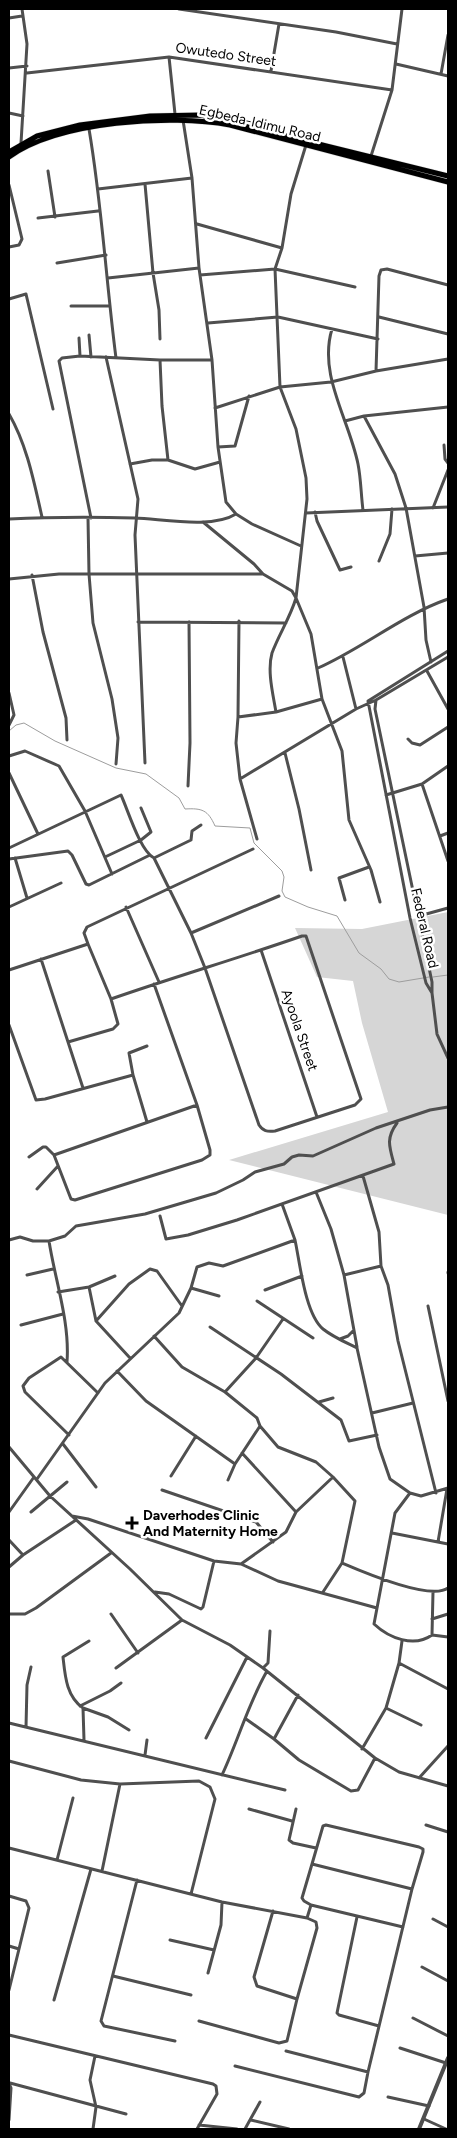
<svg xmlns="http://www.w3.org/2000/svg" width="457" height="2138" font-family="Figtree,sans-serif">
  <style>
    .green { fill: #d6d6d6 }
    .lines { fill: none; stroke-linecap: round; stroke-linejoin: round }
    .stream { stroke: #9d9d9d; stroke-width: 1 }
    .primary-casing { stroke: #dbdbdb; stroke-width: 6 }
    .minor { stroke: #4f4f4f; stroke-width: 3 }
    .tertiary { stroke: #4f4f4f; stroke-width: 4 }
    .primary { stroke: #000; stroke-width: 5 }
    .poi-dot { fill: #000; stroke: #fff; stroke-width: 2 }
    .labels { text-anchor: middle; stroke-width: 5; stroke-linejoin: round; paint-order: stroke }
    .street-label { font-size: 14px; fill: #000; stroke: #fff }
    .poi-label { font-size: 14px; font-weight: bold; fill: #000; stroke: #fff; text-anchor: start }
  </style>
  <rect width="100%" height="100%" fill="#fff"/>
  <path class="green" d="M448,912v303l-219,-55 159,-48 -26,-89 -9,-42 -36,-4 -22,-49 67,1z"/>
  <g class="lines">
    <path class="stream" d="M9,731l7,-6 8,-2 31,18 61,27 30,6 33,24 6,11c17,-1 23,1 30,17l35,2 4,15 28,28 2,6 -2,14 3,6 23,10 29,9 22,37 22,16 8,10 10,3 30,-5
      M433,977l15,-2"/>
    <g class="primary-casing">
      <path id="primary" d="M9,152l28,-16 43,-11 70,-9 51,-1 247,61
        M9,157c50,-36 162,-43 221,-32l218,57"/>
    </g>
    <path class="minor" d="M179,9l157,23 61,12
      M9,18l13,-2
      M169,57l6,57
      M396,64l52,12
      M9,68l18,-2
      M271,71l8,-47
      M27,73l142,-16 223,33
      M441,74l7,-39
      M9,113l14,3
      M183,120l9,58 7,90 13,92 6,87 8,55 10,12 16,10 49,22
      M89,129c13,76 17,152 27,229
      M21,143l6,-99 -5,-35
      M371,156l21,-66 10,-81
      M48,171l7,46
      M145,184l8,89 6,37 1,29
      M9,185l13,54 -3,6 -10,2
      M98,189l94,-11
      M38,218l60,-7
      M197,224l85,24
      M57,263l49,-8
      M200,275l75,-6 80,18
      M108,278l91,-10
      M9,299l17,-5 27,115
      M71,306h38
      M379,317l69,17
      M208,323l70,-6 100,22
      M332,329c-14,46 17,90 26,135 3,15 3,31 5,46
      M89,335l2,22
      M79,338l1,18
      M106,357l32,142 -3,36 10,228
      M376,371l3,-95 2,-6 6,-1 61,16
      M215,408l65,-21 51,-5 45,-11 72,-12
      M9,414c18,31 25,68 33,103
      M364,416l31,58 11,34 18,99 2,33 5,22
      M345,421l19,-5 84,-9
      M444,445l1,14 3,4
      M218,447l17,-1 14,-50
      M168,460l27,9 25,-7
      M130,464l22,-4h16l-6,-54 -2,-46
      M433,508l15,-38
      M315,512l2,9 23,49 11,-3
      M306,513l142,-6
      M88,518l1,56 4,49 19,76 6,39 -2,26
      M91,518l-32,-157 3,-3 18,-2 80,4h52
      M9,519c42,-2 84,-2 126,-1 28,1 77,11 101,-4
      M203,522l51,42 9,10 29,17 4,7 15,36 11,65 20,52 7,69 22,50 9,32
      M415,556l33,-3
      M379,561l11,-27 2,-25
      M32,575l11,57 23,86 1,22
      M9,579l50,-5h204
      M239,621l-1,96 -2,26 4,36 116,-70 20,-9 72,-43
      M138,622l148,1
      M343,657l13,52
      M318,668c45,-20 84,-53 130,-69
      M427,671l21,38
      M9,693l5,22 -5,10
      M376,700l-1,9 57,273v11l-6,-10 -16,-65 -42,-217 80,-50
      M276,712c-3,-18 -9,-41 -4,-59 7,-19 18,-35 24,-55l11,-99 -1,-21 -10,-49 -16,-42 -5,-118 7,-21 9,-54 15,-49
      M238,717l38,-5 46,-13
      M408,739l4,4 8,2 28,-18
      M285,753l14,56 12,61
      M9,756l16,-5 34,15 26,45 27,63
      M448,766l-26,18 26,77
      M9,773l29,61
      M240,779l17,60
      M188,786l2,-43 -1,-121
      M386,795l36,-11
      M440,836l8,-3
      M9,848l112,-53c7,15 19,56 33,63l37,75 14,35 54,157c4,6 8,7 16,6l80,-26 6,-6 -55,-163h-4c-63,22 -128,41 -191,63
      M105,857l36,-17 10,-8 -10,-24
      M15,858l12,40
      M154,858l37,-18 1,-9 9,-6
      M9,859l59,-8 4,4 14,29 3,1 61,-30
      M345,900l-6,-22 30,-11
      M9,907l52,-24
      M126,907l33,75
      M419,916l29,-8
      M191,933l88,-37
      M261,950l56,167
      M41,959l42,129
      M9,970l79,-26 -4,-11 3,-6 166,-78
      M154,984l43,121 13,45v5l-8,5 -127,40 -4,-1 -17,-44 143,-50
      M432,993l5,41 11,24
      M9,1025l27,75 9,-1 88,-24 14,47
      M68,1042l45,-13 5,-5 -7,-25 -23,-55
      M133,1075l-4,-22 18,-7
      M29,1157l14,-10h3l8,8
      M363,1176l16,56 2,34 7,19 10,56 38,152
      M37,1189l21,-23
      M316,1192l15,37 13,46 13,72
      M282,1204l13,36
      M160,1216l6,23 22,-4 49,-15 157,-56c-5,-18 -8,-26 3,-41
      M9,1240l11,-3 13,4h16l16,-5 11,-10 69,-12 71,-21 27,-13 12,-8 29,-8 8,-7 7,-2 14,1 63,-28 54,-18 18,-3
      M49,1241c6,39 21,81 18,121
      M448,1272v1
      M27,1275l26,-6
      M344,1275l37,-9
      M89,1287l7,34 34,37
      M191,1288l28,8
      M265,1290l37,-14
      M58,1292l31,-5 26,-11
      M257,1301l56,37
      M428,1306l20,95
      M96,1321l33,-37 21,-15 7,2 25,35
      M21,1325l42,-11
      M210,1327l71,47 60,46 8,21 28,-6
      M154,1336l28,31 43,25 32,26 3,8 18,21 38,15 17,15 22,24 -13,62 -19,29
      M340,1339l8,-3 5,-5
      M117,1371l29,30 89,63
      M225,1392l31,-34 27,-39
      M319,1402l14,-4
      M372,1413l41,-10
      M69,1435l-44,-43 -2,-6 6,-8 32,-21 37,36
      M63,1444l33,43
      M9,1447l41,49 80,73 52,51 48,25 33,23 112,90 24,14 49,14
      M242,1453l54,59
      M171,1476l25,-40
      M37,1479l68,-96 74,-70 12,-25 6,-21 12,-4 14,3 72,-26c5,23 10,74 28,89 10,8 22,13 34,19l22,99 11,32 20,14 11,3 27,-8
      M228,1480l7,-16 25,-38
      M162,1490l94,32 17,20
      M410,1493l-15,20 -21,111c15,14 40,24 58,11l16,2
      M9,1512l25,-35
      M31,1512l36,-30
      M72,1516l16,3 126,42 27,3 37,17 99,27
      M392,1533l56,11
      M9,1540l14,15
      M438,1542l9,-53
      M342,1563c21,9 88,38 106,25
      M241,1564l45,-32 10,-20 37,-35
      M9,1567l14,-12 53,-35
      M155,1592l14,2 32,15 2,-2 11,-46
      M9,1614h16l11,-6 75,-55
      M111,1614l27,39
      M432,1619l16,-5
      M432,1635l1,-43
      M399,1663l49,26
      M116,1668l66,-48
      M263,1668l5,-5 2,-32
      M80,1706l30,-15 11,-8
      M83,1708l25,9 21,13
      M386,1708l35,17
      M246,1719l28,20 25,21 52,31 7,-1 17,-32
      M9,1723l276,67
      M26,1727l1,-42 4,-18
      M206,1738l41,-81
      M274,1739l24,-44
      M84,1740l-1,-32c-17,-12 -18,-33 -20,-51l26,-16
      M362,1749l24,-41 13,-45 3,-22
      M145,1755l2,-15
      M9,1761l72,19 39,4 79,-3 11,6 5,12 -24,95
      M222,1775c16,-34 26,-71 45,-104
      M419,1778l29,-32
      M249,1809l43,12
      M296,1809l-7,31 4,3 23,5
      M426,1825l22,7
      M9,1848l213,54 85,16 9,4 1,6 -20,71
      M57,1860l16,-62
      M312,1864l11,-38 3,-1 93,22 4,2v3l-11,37
      M102,1871l18,-87
      M137,1880l-36,141 3,5 71,15
      M9,1896l17,5 3,7 -20,82
      M357,1917l-20,96 2,2 40,11
      M307,1918l4,-13 92,22
      M433,1919l15,8
      M170,1940l44,10
      M9,1946l10,3
      M422,1967l26,14
      M208,1973l13,-48 1,-23
      M113,1976l78,19
      M54,2000l37,-131
      M413,2018l35,18
      M199,2021l80,22 8,-2 10,-42 -40,-13 -3,-9 19,-66
      M9,2035l204,49 3,2 1,8 -20,35
      M400,2048l46,15
      M286,2051l82,21
      M235,2066l124,31 5,-4 4,-21 44,-183 -100,-25 -10,34 2,3 7,4
      M10,2083l116,31
      M388,2097l41,9
      M424,2119l22,10
      M9,2120l2,-32 -2,-5
      M251,2120l38,9
      M199,2125l38,4
      M93,2129l3,-22 -6,-27 5,-24
      M245,2129l15,-27"/>
    <path class="tertiary" d="M419,2129l29,-71"/>
    <use href="#primary" class="primary"/>
  </g>
  <path class="poi-dot" d="M129.5 1515.5h5v5h5v5h-5v5h-5v-5h-5v-5h5z"/>
  <g class="labels">
    <g class="street-label">
      <text transform="translate(226 54) rotate(8)" y="5">Owutedo Street</text>
      <text transform="translate(260 123) rotate(13)" y="5">Egbeda-Idimu Road</text>
      <text transform="translate(425 928) rotate(77)" y="5">Federal Road</text>
      <text transform="translate(300 1030) rotate(71)" y="5">Ayoola Street</text>
    </g>
    <g class="poi-label">
      <text x="143" y="1520">Daverhodes Clinic<tspan x="143" dy="16">And Maternity Home</tspan></text>
    </g>
  </g>
  <rect width="457" height="2138" fill="none" stroke="#000000" stroke-width="20"/>
</svg>
